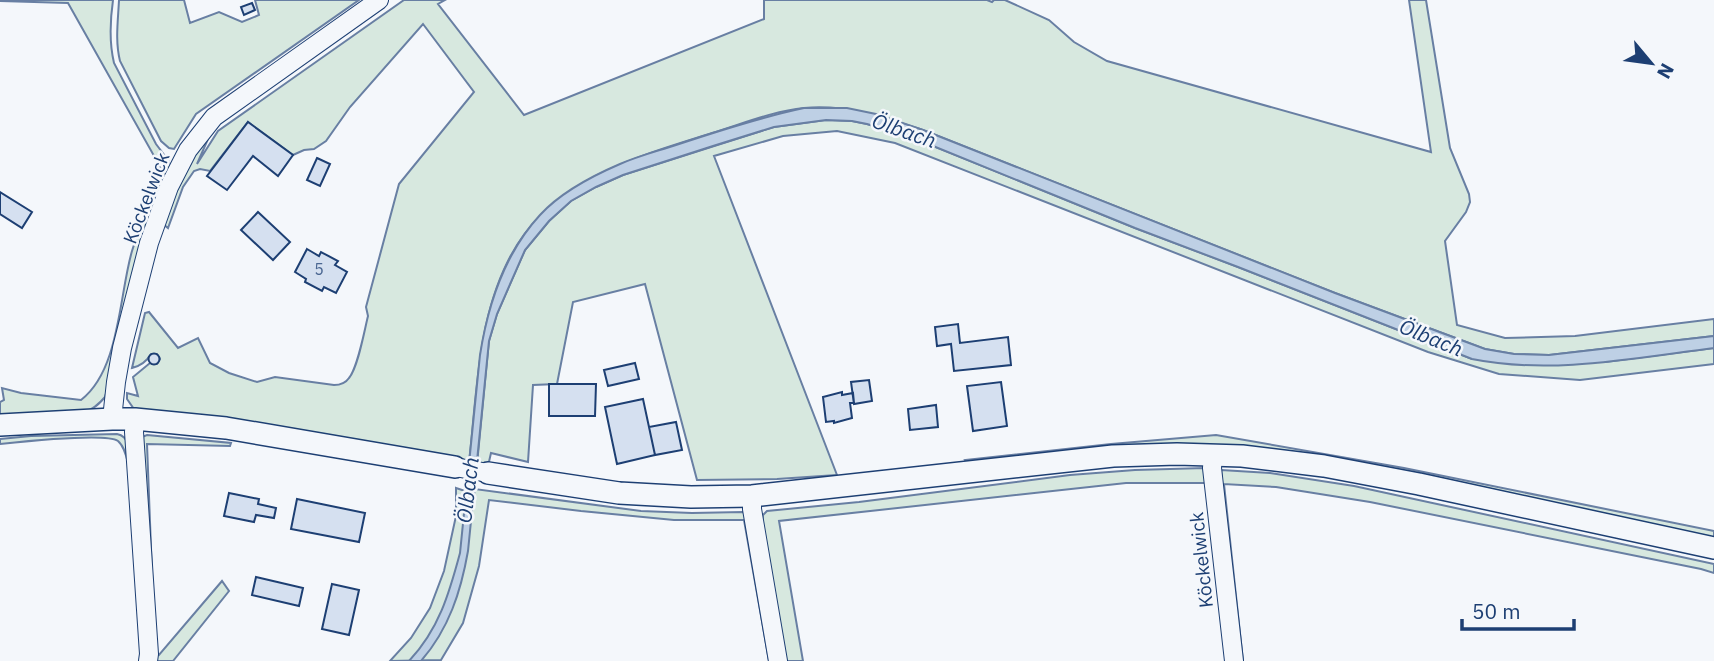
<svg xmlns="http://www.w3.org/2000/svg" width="1714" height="661" font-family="'IBM Plex Sans',sans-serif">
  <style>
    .green { fill: #d7e8df; stroke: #687fa3; stroke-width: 2 }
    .water { fill: #bed0e5; stroke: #687fa3; stroke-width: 2 }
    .building { fill: #d5e0f0; stroke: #1d3f73; stroke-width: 2 }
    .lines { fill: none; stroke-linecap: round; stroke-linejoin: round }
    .minor-casing { stroke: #1d3f73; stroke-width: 20 }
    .major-casing { stroke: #1d3f73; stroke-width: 24 }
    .minor { stroke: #f4f7fb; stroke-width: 18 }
    .major { stroke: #f4f7fb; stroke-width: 21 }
    .labels { text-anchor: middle; stroke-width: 5; stroke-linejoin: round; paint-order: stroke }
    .number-label { font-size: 16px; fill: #4b6792 }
    .street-label { font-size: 19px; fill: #1d3f73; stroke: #f4f7fb }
    .water-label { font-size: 21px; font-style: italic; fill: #1d3f73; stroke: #f4f7fb }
  </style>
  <rect width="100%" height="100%" fill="#f4f7fb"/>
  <path class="green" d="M0,0h113c-3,21 -4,42 1,63l42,81 12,16 3,7 -66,230c-6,7 -11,12 -20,15l-85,5v-15l4,-2 -2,-12 19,5 60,7c39,-30 38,-105 51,-149 9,-28 21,-54 30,-81l-94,-167 -68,-2z
    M119,0h65l6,23 29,-11 23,10 17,-7 -4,-15h104l-163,114 -22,35 -5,-1 -8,-7 -41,-80c-5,-20 -2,-40 -1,-61z
    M404,0h41l-7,4 86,111 240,-96v-19h223l5,2 2,-2h11l44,20 25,22 33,19 324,91 -22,-152h17l24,148 19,46 1,8 -4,10 -21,29 12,84 48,13 70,-2 139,-17v17l-165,19 -35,-1 -29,-5 -150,-56 -412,-163c-39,-13 -77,-26 -119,-22 -31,3 -62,16 -92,25 -79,25 -164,47 -204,128 -31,62 -31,133 -39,201l-335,-53 -7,-10v-6l11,3 -5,-19 17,-14 7,1 3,-5 -3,-5h-6c-4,7 -11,12 -19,14l13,-55 4,-1 29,36 20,-10 12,25 19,10 28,9 18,-5 59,8c6,0 11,-1 15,-7 9,-11 15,-46 19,-62l-2,-9 33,-123 75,-92 -51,-68 -73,83 -24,34 -12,8 -10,1 -11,5 -45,-33 -38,49 -10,-2 -6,2 -11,16 -15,41 -5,-4 3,-12 35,-71 7,-2 -11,25 21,-33z
    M826,120l26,1 15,3 44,13 224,91 103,39 234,92 133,3 109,-14v16l-134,16 -81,-6 -71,-22 -533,-209 -58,-12 -54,5 -69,20 123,319 -60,4 -80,1 -52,-196 -72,18 -16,82 -24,1 -5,77 -37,-9 -3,13 -11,-2 12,-123 8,-27 28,-64 24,-29 22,-20 25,-14 27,-12 151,-48z
    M117,434c15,3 12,20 12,33 -2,-8 -4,-20 -11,-26 -12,-8 -99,1 -118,3v-5l31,-3z
    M147,435l84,8 -1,3 -83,-2 8,208 4,3 63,-74 7,10 -56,70h-21l-10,-224z
    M1216,435l188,33 310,63v9l-366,-78 -381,1 -2,-3 146,-16z
    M1205,468l1,15h-80l-347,38 24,140h-19l-22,-138 1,-8 4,-4 92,-9 211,-27 65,-5z
    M1221,470l49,3 84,13 360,78v9l-13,-4 -331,-67 -94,-15 -52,-3 19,177h-6z
    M456,488l18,6 1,-5 166,22 51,2 51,-1 4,2 22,147 -25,-141h-70l-93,-9 -92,-11 -10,66 -16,57 -22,37 -51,1 21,-23 19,-30 14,-37 12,-55z"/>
  <path class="water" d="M804,108h43l29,6 47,16 412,163 150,56 29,5 35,1 165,-19v12c-79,10 -163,27 -242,11l-234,-92 -103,-39 -224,-91 -44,-13 -15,-3 -26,-1 -52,7 -61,19 -90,29 -27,12 -25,14 -22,20 -24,29 -28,64 -8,27 -21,210c-7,40 -19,78 -47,110h-12c30,-32 40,-67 51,-108l20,-198c8,-51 24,-101 60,-140 21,-23 52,-39 80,-51 18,-8 38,-13 56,-19 42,-14 85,-28 128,-37z"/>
  <path class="building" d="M252,3l3,7 -11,5 -3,-8z
    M248,122l45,33 -15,21 -25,-20 -26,34 -20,-14z
    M317,158l13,6 -10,22 -13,-6z
    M0,192l32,20 -10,16 -22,-14z
    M258,212l32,30 -17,18 -32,-30z
    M307,249l12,7 2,-4 17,9 -3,4 12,7 -11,21 -12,-6 -2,4 -17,-9 1,-3 -11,-7z
    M958,324l2,19 48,-6 3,28 -57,6 -3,-27 -14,2 -2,-19z
    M148.5 359a5.5 5.5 0 1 1 11 0a5.5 5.5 0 1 1-11 0Z
    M635,363l4,16 -31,7 -4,-16z
    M869,380l3,21 -18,3 -3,-22z
    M1001,382l6,44 -34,5 -6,-45z
    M549,384h47l-1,32h-46z
    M842,392v3l11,-2 1,10h-4l2,15 -18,5v-2l-8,1 -3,-25z
    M643,399l12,56 -38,9 -12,-57z
    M936,405l2,22 -28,3 -2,-21z
    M676,422l6,28 -27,5 -6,-28z
    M229,493l30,6 -1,5 18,4 -2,10 -18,-3 -2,7 -30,-6z
    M297,499l68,14 -6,29 -68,-13z
    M256,577l47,11 -4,18 -47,-11z
    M332,584l27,6 -10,45 -27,-6z"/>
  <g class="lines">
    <g class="minor-casing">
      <path id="minor" d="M112,419l4,-37 6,-34 27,-105 20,-56 19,-37 26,-33 165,-117
        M135,419l-1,13 15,222 -1,7
        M1213,455l-1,13 22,193
        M455,467l33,6
        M752,496v13l26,152"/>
    </g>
    <g class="major-casing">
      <path id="major" d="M0,425l112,-6h23l91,9 229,39
        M488,473l131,20 72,4 61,-1 361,-40 64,-2 65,2 82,10 95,18 295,64"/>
    </g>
    <use href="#minor" class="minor"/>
    <use href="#major" class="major"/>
  </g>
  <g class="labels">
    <g class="number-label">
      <text x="319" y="275">5</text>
    </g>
    <g class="street-label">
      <text transform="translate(146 198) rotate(-69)" y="7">Köckelwick</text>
      <text transform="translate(1201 560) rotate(-96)" y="7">Köckelwick</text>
    </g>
    <g class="water-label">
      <text transform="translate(904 131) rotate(19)" y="7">Ölbach</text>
      <text transform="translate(1431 338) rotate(22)" y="7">Ölbach</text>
      <text transform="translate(468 490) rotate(-83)" y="7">Ölbach</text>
    </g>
  </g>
  <g transform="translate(1651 63) rotate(119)" stroke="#f4f7fb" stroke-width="5" paint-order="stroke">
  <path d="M0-5L12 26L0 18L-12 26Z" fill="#1d3f73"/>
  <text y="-10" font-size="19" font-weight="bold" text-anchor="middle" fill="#1d3f73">N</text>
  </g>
  <path d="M1462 619v10h112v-10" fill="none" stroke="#1d3f73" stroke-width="3.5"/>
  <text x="1472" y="619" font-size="21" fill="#1d3f73" stroke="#f4f7fb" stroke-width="5" paint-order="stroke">50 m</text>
</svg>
